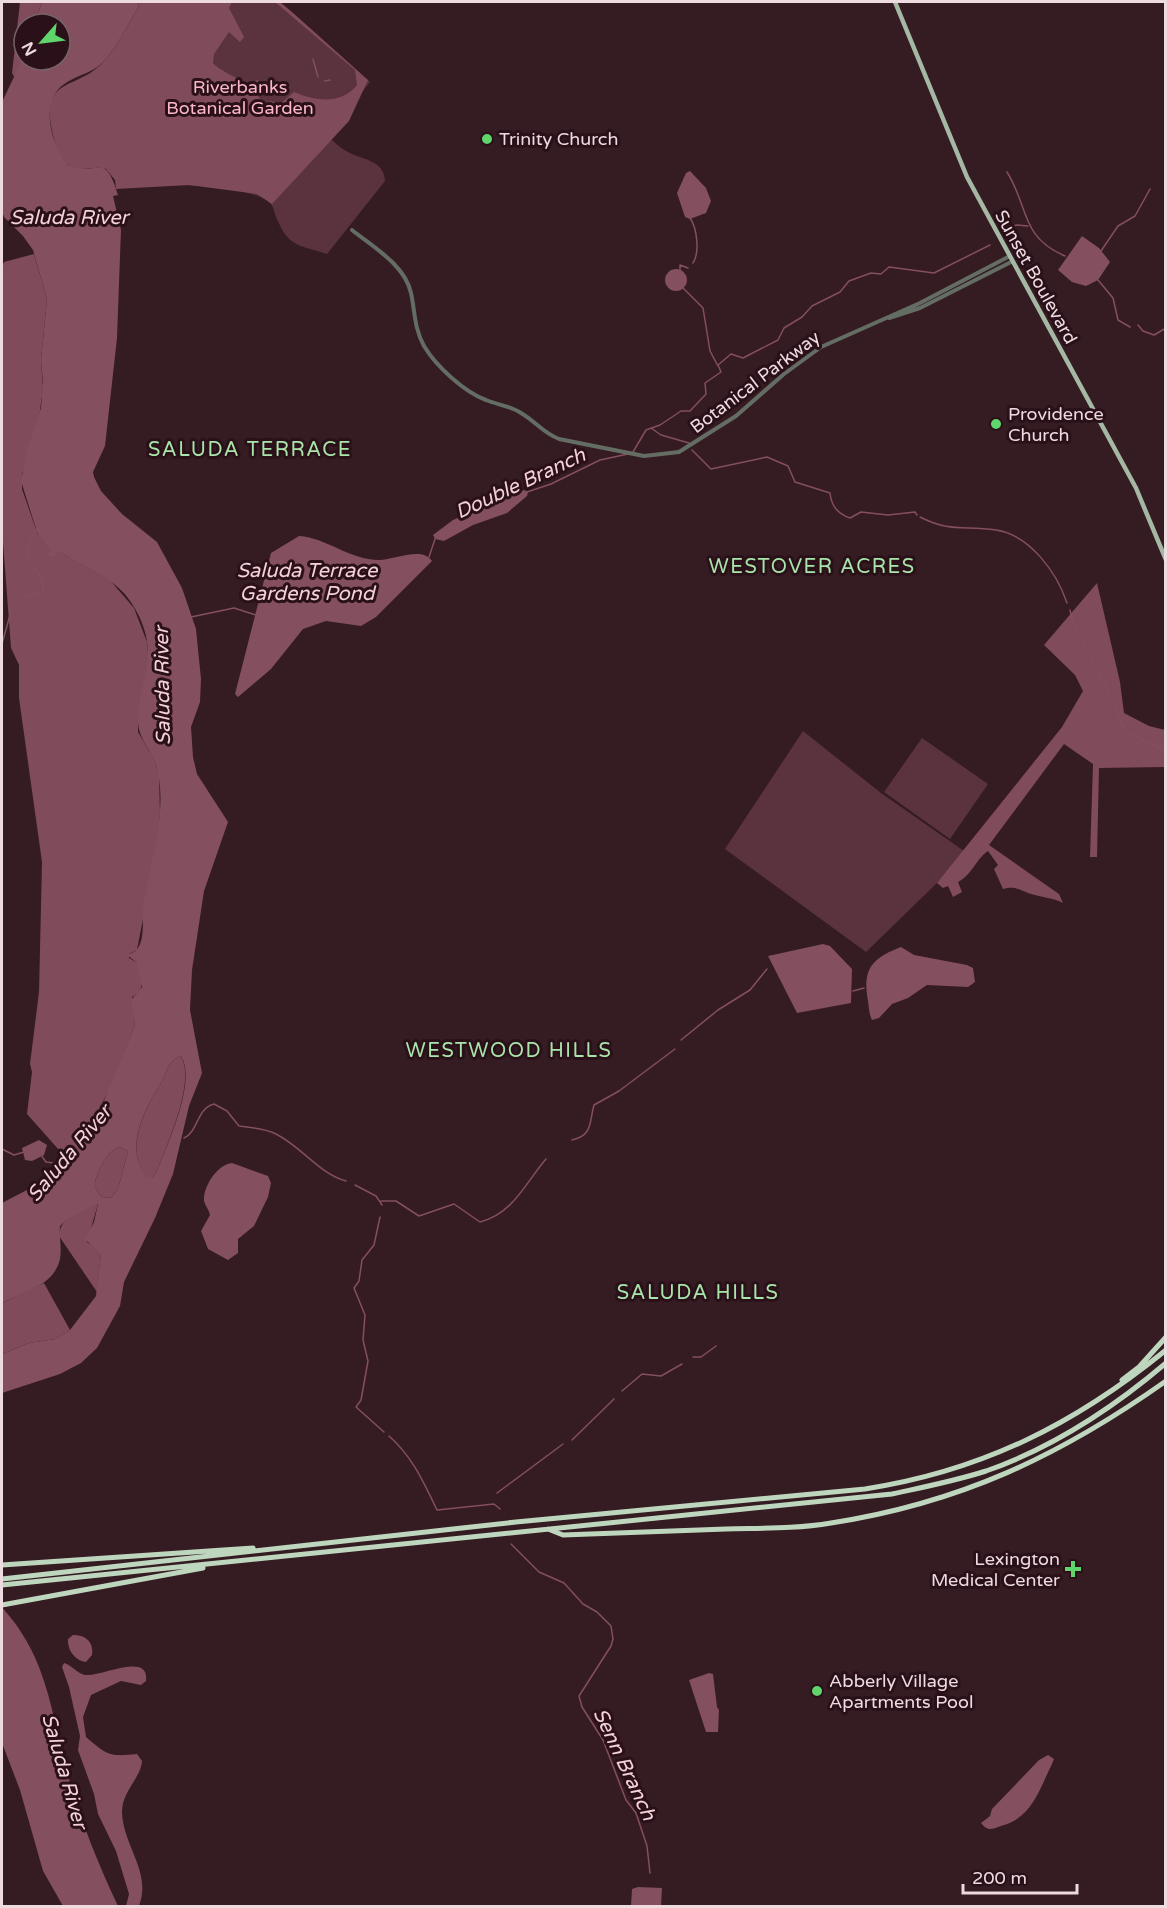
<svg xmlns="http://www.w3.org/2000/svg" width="1167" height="1908" font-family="'Varela Round',sans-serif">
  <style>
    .green { fill: #5b333f }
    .forest { fill: #804b5a }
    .water { fill: #844f5e; fill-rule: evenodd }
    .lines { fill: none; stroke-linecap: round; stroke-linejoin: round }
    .stream { stroke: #844f5e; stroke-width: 1.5 }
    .tertiary { stroke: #646d64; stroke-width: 4 }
    .primary { stroke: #a4b8a4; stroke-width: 4.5 }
    .motorway { stroke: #bdd6bd; stroke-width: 5 }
    .poi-dot { fill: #60d56b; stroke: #2a1119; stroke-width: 2 }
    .labels { text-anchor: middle; stroke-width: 6; stroke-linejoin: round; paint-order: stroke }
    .park-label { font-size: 18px; fill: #fdb7c9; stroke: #2a1119 }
    .poi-label { font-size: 18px; fill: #eedbe0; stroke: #2a1119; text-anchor: start }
    .street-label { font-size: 18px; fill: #eedbe0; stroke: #2a1119 }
    .water-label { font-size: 20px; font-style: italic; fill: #f5d1d9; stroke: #2a1119 }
    .neighbourhood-label { font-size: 20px; letter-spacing: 1.5px; fill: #a9e5ab; stroke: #2a1119 }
  </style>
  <rect width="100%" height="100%" fill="#351b22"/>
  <path class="green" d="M139,2h140l91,80 -43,53c6,6 12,12 19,16 15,9 38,8 39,30l-58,73c-27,-9 -38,-6 -50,-35 -3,-6 -3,-13 -8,-17 -17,-14 -80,-17 -104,-18z
    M803,731l78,62 83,58 -27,32 -71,69 -141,-103z
    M922,738l66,46 -38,55 -66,-47z"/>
  <path class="forest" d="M20,2h22l-8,22h-10v32l-9,22 -3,-5z
    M139,2h93l-3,6 15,29 -4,5 -11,-10 -15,22 -1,9c4,6 32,20 39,21l5,-4 6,3 -7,10 7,10 8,-2 9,3 14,-12c21,9 47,13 63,-7l-2,-15 -80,-68h5l12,10 76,68 -19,41 -77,83 -15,-10 -68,-9 -73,4 -1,-9 -9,-11c-12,-4 -24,4 -36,-3 -10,-5 -15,-21 -17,-31 -15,-60 25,-44 50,-73 15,-16 24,-36 35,-54z
    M34,254l13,45 -6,61 2,28 -4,30 -17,56v15l16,46 27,20 44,24 25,29 13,34 2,21 -11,55v14l16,27 5,15 1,40 -3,32 -20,104 -8,4v4l7,4c6,15 11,26 -4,35l3,28 -24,61 -32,62 -12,11 -40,-45 5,-42 -2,-8 9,-72 3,-130 -23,-164v-33l-8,-17 -9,-119v-262l2,-5z
    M1097,583l23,99 4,31 25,13 16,4v37l-66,1 -2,89h-7l3,-93 -29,-20 -75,101 70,49 4,9c-10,-5 -18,-5 -28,-8 -13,-3 -18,-10 -32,-6l-9,-20 4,-4 -10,-14c-13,9 -15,23 -30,31l4,10 -9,5 -5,-11 -5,2 -6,-5 125,-156 21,-36 -8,-16 -31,-30z
    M181,1056c15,26 -14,88 -24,115l-5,7h-6c-22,-32 -1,-69 16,-97 6,-11 6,-20 19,-25z
    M120,1147l8,4 -10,38 -7,9 -10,-1 -6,-10c-1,-12 13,-38 25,-40z
    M98,1204l-11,38 11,6 3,6 -4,38 -38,-56c2,-23 23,-23 39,-32z
    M44,1283l26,47 -15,9 -26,4 -27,11v-51z"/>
  <path class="water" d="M42,2h97l-1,6c-11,18 -20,38 -35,54 -11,12 -28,13 -40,23 -24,18 -11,62 5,80 31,13 36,-16 50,30l-5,1 8,34 -4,108 -12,108 -12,26 1,5 7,14 21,23 35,28 25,46 14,41 5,50 -1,23 -9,25 2,30 4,17 31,48 -24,69 -12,79 -2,40 12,63 -13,33 -16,68 -18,44 -31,64 -4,24 -23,42 -16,15 -21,11 -58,19v-39l27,-11 26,-4 15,-9 26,-34 5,-42 -16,-15 9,-17 4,-18c-13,8 -26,9 -38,22 -1,11 2,22 0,33 -6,27 -37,33 -58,44v-100l48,-25 6,-16 11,-3 12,-11 22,-40 34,-83 -4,-25 11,-13 -6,-25 -9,-7c4,-2 9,-3 11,-7 7,-11 4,-28 5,-40 6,-45 24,-89 15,-135 -3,-21 -21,-33 -20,-54 1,-41 21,-60 1,-103 -19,-40 -48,-43 -80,-65l-5,6 -6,-2 3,-7 -13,-13 -17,-54 6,-32 14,-41 2,-26 -2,-22 6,-61 -14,-49 -10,-14 -19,-19 -2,-6v-109l22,-46v4h36v-36h-26zM181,1056c16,25 -14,89 -24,115l-5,7h-5c-24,-31 -2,-69 15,-97 6,-11 6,-20 19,-25zM120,1147l8,4 -10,38 -7,9 -10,-1 -6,-10c-1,-12 13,-38 25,-40z
    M690,171l16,17 5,13 -5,12 -16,6 -5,-2 -8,-24 9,-20z
    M1082,236l17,12 11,14 -12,18 -12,6 -14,-4 -14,-12z
    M665 280a11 11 0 1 1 22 0a11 11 0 1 1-22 0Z
    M524,490l4,2 -1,4 -20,17 -34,12 -29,16 -9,-2 -2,-4 20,-15z
    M299,536c28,2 51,24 80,24 15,0 43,-14 53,1l-56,56 -15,9 -35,-5 -23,8 -32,40 -33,28 -3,-3 36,-141z
    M823,944l7,2 22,23 -1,34 -54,10 -29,-57z
    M901,947l13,8 53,10 6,3 2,14 -7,5 -41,-2 -19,13 -16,6 -13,14 -7,2c-3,-6 -3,-12 -4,-19 -6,-32 4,-43 33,-54z
    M39,1140l8,5 -3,10 -12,6 -7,-1 -3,-12z
    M232,1163l36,13 3,7 -3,14 -14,29 -16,13v14l-10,7 -20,-11 -7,-18 9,-16c-1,-5 -5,-10 -6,-14 -1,-15 14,-37 28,-38z
    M2,1607c6,8 14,16 19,25 30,45 34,101 49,151 13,43 29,83 48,123h-55l-20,-35 -23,-81 -18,-47z
    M73,1635c13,0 21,7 19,20l-6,7c-11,-1 -19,-12 -18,-23z
    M64,1663c8,2 12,10 21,12 16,2 65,-24 61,6l-5,4 -20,-4 -30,14 -8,22 3,20c21,18 23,20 51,17l5,7c-1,17 -20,30 -20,51 1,34 30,60 17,94h-13l3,-12 -13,-43 -18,-37 -4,-20 -16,-44 2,-14 -11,-49 -7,-20z
    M709,1673l4,1 4,33 2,3 -1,22h-12l-17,-52z
    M1048,1755l6,4 -2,5c-13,26 -20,54 -51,62 -8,3 -13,6 -20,-3l9,-7 2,-7 47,-49z
    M638,1887l24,1 -1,18h-30l1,-17z"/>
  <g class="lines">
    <path class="stream" d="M313,59l5,18
      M325,81l5,-1
      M1007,172c22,35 13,65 58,84
      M690,218c7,10 10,34 3,45
      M1005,228l12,-3 11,1
      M1101,251l17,-25 17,-10 15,-27
      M680,271v-6l8,3
      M1098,280l15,18 5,22 12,7
      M682,287l21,21 7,43 8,15
      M1138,325l5,6 11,4 12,-7
      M721,372l-3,-7 13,-11 12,4 35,-18 6,-12 18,-11 10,-11 28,-14 9,-11 22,-8 10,1 8,-7 45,6 56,-28
      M651,428l10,7 28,8
      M692,450l19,19 56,-12 21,9 7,16 35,11c1,12 8,21 20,25l11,-6 27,3 27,-3 2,3
      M633,452l13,-22 14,-5 21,-14h9l16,-17 -1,-11 16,-11
      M527,492l24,-8 49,-24 28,-6
      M920,517c31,16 45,8 76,13 34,5 61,43 71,73
      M429,557l6,-18
      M1070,610l3,14 33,62 18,42 8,7 27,13 7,-3
      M191,617l43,-9 22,7
      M2,644l11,-40 12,-8 18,-4c5,-25 -32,-26 -6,-63
      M853,991l11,-3
      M681,1040l37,-30 32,-20 17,-21
      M184,1138c14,-6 13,-30 30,-34l13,7 12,15c12,2 26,2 37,8 26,13 42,39 70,47
      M572,1140c21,-5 17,-17 22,-35l25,-14 56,-42
      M2,1149l12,6 10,-3
      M41,1155l5,7 8,1
      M355,1185l21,11 6,9
      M381,1201h15l23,15 35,-12 26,18c33,-8 46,-40 66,-63
      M380,1217l-6,28 -12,15 -3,21 -5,7 11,27 -2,25 5,21 -7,39 -5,7 28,25
      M693,1357h8l15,-11
      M622,1391l20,-17 19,2 21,-12
      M389,1436c23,20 35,47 48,74l57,-6 6,5
      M572,1440l42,-41
      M497,1493l66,-49
      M511,1544l28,28 25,11 19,21 14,8 14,14 2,13 -2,7 -32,50 3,11 21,33 23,60 10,13 11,33 3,27"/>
    <path class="tertiary" d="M352,230c21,17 53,35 59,63 4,18 3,35 13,53 12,20 40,46 62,54 12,5 25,6 35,13 14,8 22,20 38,26l85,17 35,-4 57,-36 48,-42 37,-27 99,-44 88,-46
      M889,318l31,-10 91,-46"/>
    <path class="primary" d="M895,2l72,175 169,311 30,72"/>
    <path class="motorway" d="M1122,1380l17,-13 27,-30
      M548,1529l15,6c54,-2 109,-4 163,-6 35,-1 70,0 105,-6 129,-20 229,-67 335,-142
      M2,1565l251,-17
      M2,1579l514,-57 349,-33c117,-18 210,-65 301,-139
      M2,1585l890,-91c32,-7 63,-13 94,-23 66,-23 127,-63 180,-108
      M2,1605l201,-37"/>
  </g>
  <g class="poi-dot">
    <circle cx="487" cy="139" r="6"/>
    <circle cx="996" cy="424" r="6"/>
    <path d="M1070 1560h6v6h6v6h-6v6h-6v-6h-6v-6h6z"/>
    <circle cx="817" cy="1691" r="6"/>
  </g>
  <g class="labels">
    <g class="park-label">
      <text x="240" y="93">Riverbanks<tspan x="240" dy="21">Botanical Garden</tspan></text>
    </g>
    <g class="poi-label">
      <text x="499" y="145">Trinity Church</text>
      <text x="1008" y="420">Providence<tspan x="1008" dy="21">Church</tspan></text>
      <text x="1060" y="1565" text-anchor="end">Lexington<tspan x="1060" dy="21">Medical Center</tspan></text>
      <text x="829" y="1687">Abberly Village<tspan x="829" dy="21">Apartments Pool</tspan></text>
    </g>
    <g class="street-label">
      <text transform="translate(1036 277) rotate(61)" y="6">Sunset Boulevard</text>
      <text transform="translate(755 382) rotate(-37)" y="6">Botanical Parkway</text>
    </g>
    <g class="water-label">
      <text x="69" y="224">Saluda River</text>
      <text transform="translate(520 483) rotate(-25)" y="7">Double Branch</text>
      <text x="307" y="577">Saluda Terrace<tspan x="307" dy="23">Gardens Pond</tspan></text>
      <text transform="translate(162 686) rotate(-91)" y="7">Saluda River</text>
      <text transform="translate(69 1153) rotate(-50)" y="7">Saluda River</text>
      <text transform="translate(625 1764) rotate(65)" y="7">Senn Branch</text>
      <text transform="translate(65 1771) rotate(74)" y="7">Saluda River</text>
    </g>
    <g class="neighbourhood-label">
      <text x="250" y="456">SALUDA TERRACE</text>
      <text x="812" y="573">WESTOVER ACRES</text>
      <text x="509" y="1057">WESTWOOD HILLS</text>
      <text x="698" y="1299">SALUDA HILLS</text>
    </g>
  </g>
  <rect width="1167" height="1908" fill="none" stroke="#eedbe0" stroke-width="6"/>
  <g transform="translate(42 42) rotate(242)"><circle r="28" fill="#2a1119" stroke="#786269" stroke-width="1.5"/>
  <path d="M0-4.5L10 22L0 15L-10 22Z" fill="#60d56b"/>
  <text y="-9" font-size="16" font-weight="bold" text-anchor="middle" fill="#eedbe0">N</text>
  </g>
  <path d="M963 1884v9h114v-9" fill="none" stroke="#eedbe0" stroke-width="3"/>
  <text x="972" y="1884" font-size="18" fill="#eedbe0" stroke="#2a1119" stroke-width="4.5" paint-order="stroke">200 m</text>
</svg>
